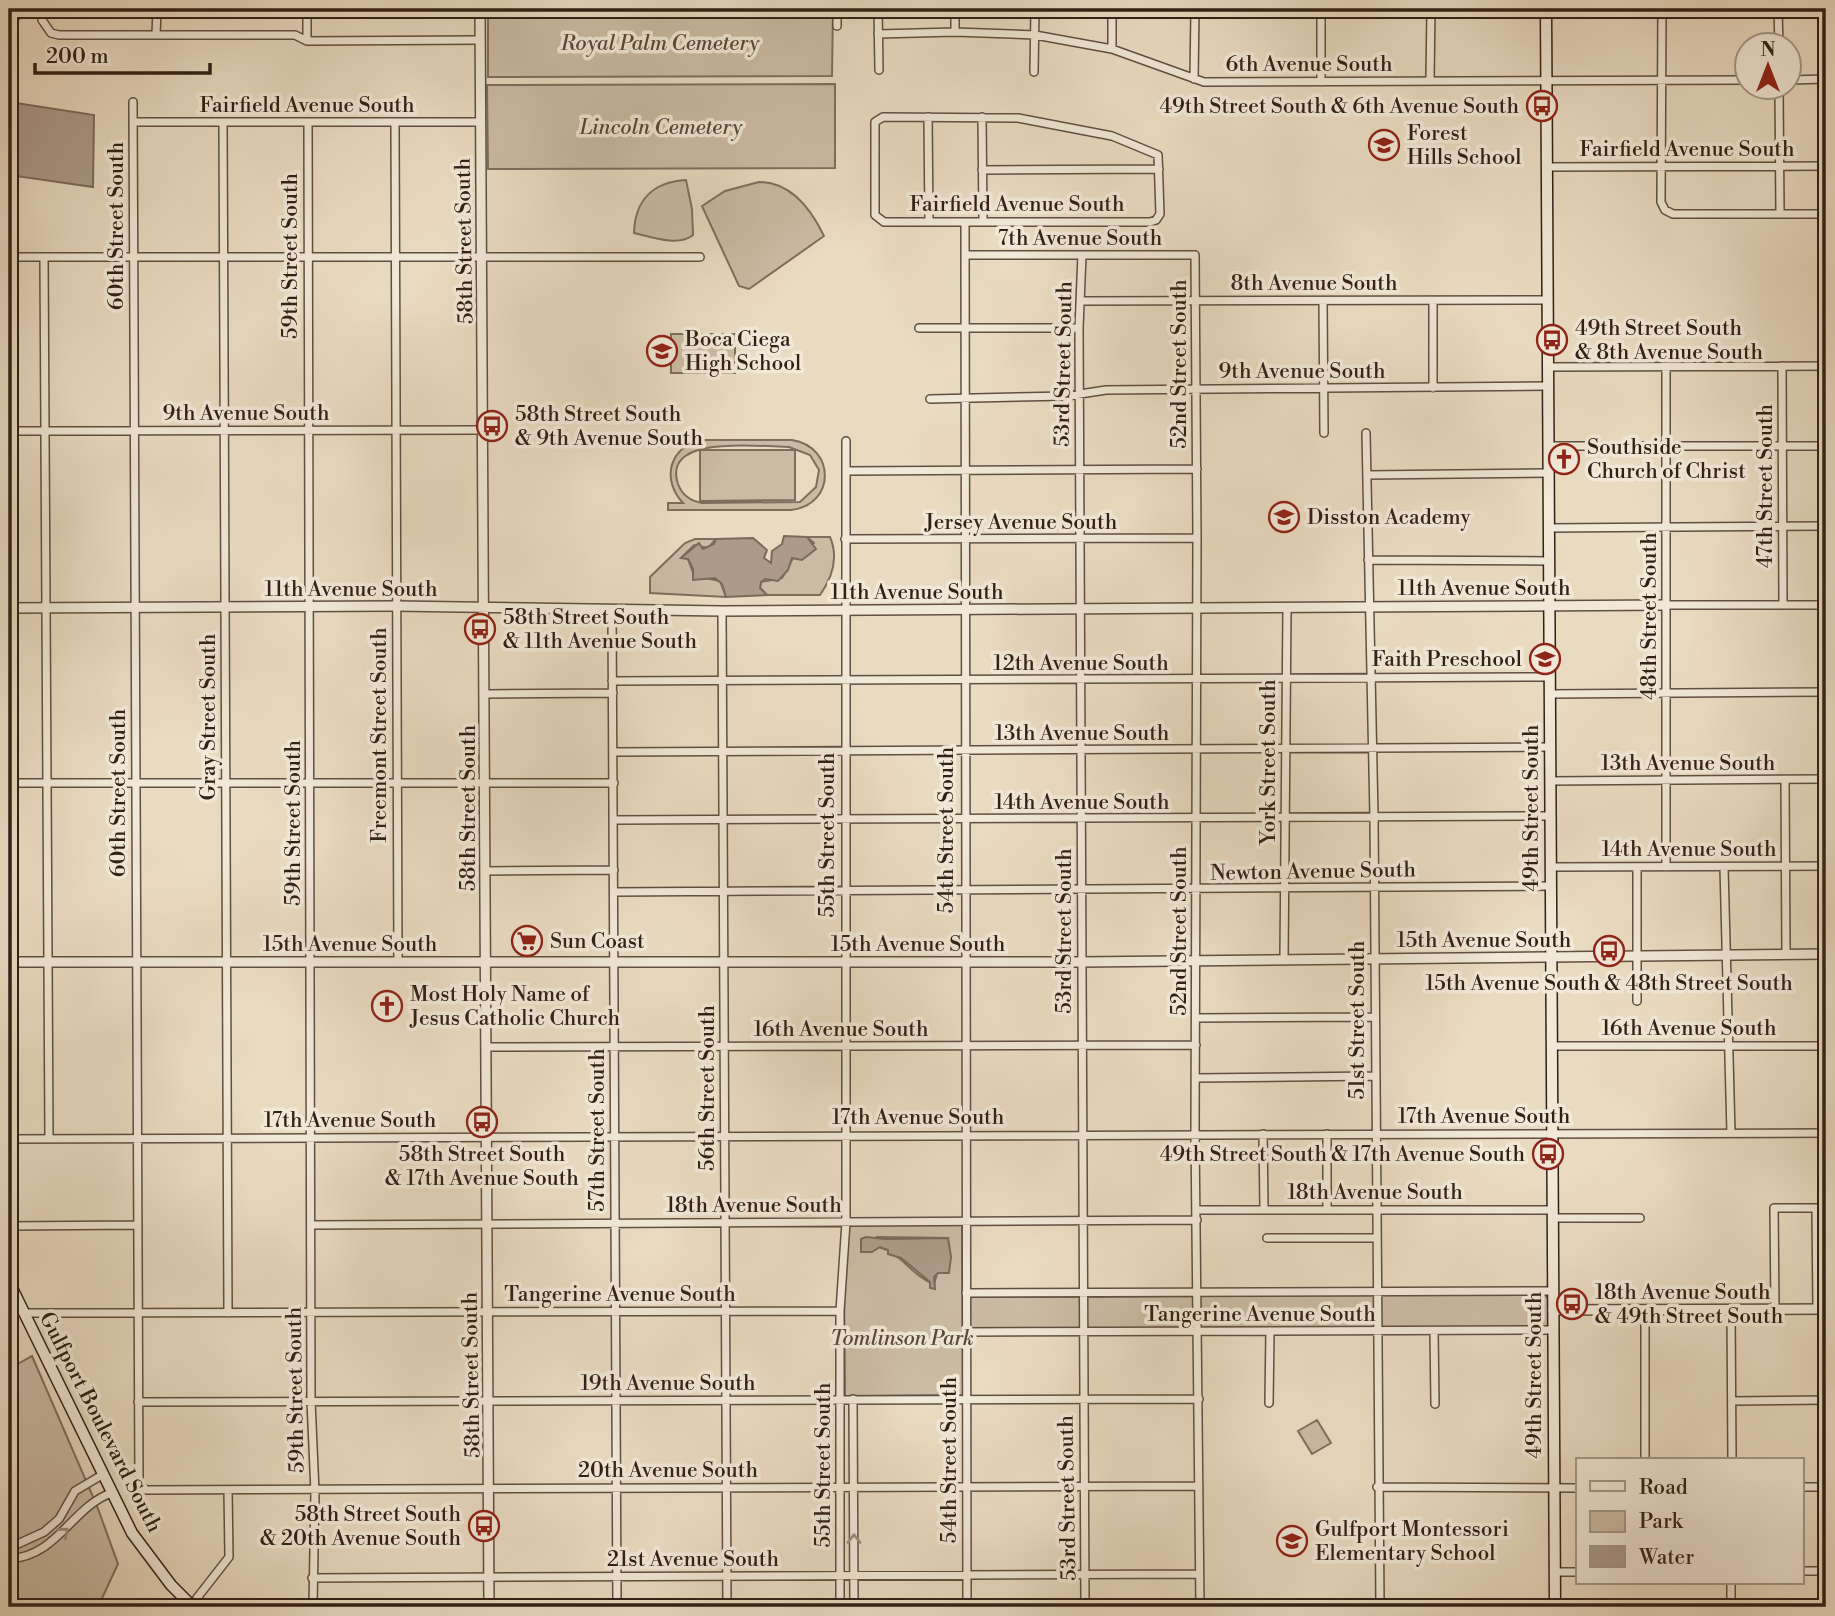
<svg xmlns="http://www.w3.org/2000/svg" width="1835" height="1616" font-family="'Libre Bodoni',serif">
  <style>
    .green { fill: #cabba5; stroke: #7e6e5e; stroke-width: 2; fill-rule: evenodd }
    .water { fill: #ab9b88; stroke: #7b6a5b; stroke-width: 2 }
    .lines { fill: none; stroke-linecap: round; stroke-linejoin: round }
    .stream { stroke: #7b6a5b; stroke-width: 2 }
    .minor-tunnel { stroke: #c4b6a0; stroke-width: 7; stroke-dasharray: 7 3.5; stroke-linecap: butt }
    .minor-casing { stroke: #604f42; stroke-width: 10 }
    .tertiary-casing { stroke: #604f42; stroke-width: 12 }
    .secondary-casing { stroke: #322017; stroke-width: 13 }
    .minor { stroke: #f1e8d7; stroke-width: 7 }
    .tertiary { stroke: #f1e8d7; stroke-width: 9 }
    .secondary { stroke: #f1e8d7; stroke-width: 10 }
    .oneway { stroke: #9b8e81 }
    .labels { text-anchor: middle; stroke-width: 7; stroke-linejoin: round; paint-order: stroke }
    .park-label { font-size: 21px; font-style: italic; fill: #58473a; stroke: #f1e8d7 }
    .street-label { font-size: 21px; fill: #322017; stroke: #f1e8d7 }
    .poi-label { font-size: 21px; fill: #322017; stroke: #f1e8d7; text-anchor: start }
  </style>
  <rect width="100%" height="100%" fill="#e9dbc2"/>
  <filter id="stains"><feTurbulence type="fractalNoise" baseFrequency=".00286" numOctaves="4"/><feColorMatrix values="0 0 0 0 .2 0 0 0 0 .09 0 0 0 0 .02 0 0 0 .5 -.17"/></filter>
  <radialGradient id="worn" r=".72"><stop offset=".6" stop-color="#630" stop-opacity="0"/><stop offset="1" stop-color="#630" stop-opacity=".3"/></radialGradient>
  <path class="green" d="M488,9h345l-1,67 -344,1z
    M835,84v84l-347,1 -1,-84z
    M686,180l6,29 1,26c-14,12 -42,2 -59,-2 1,-33 19,-51 52,-53z
    M759,182c32,0 52,27 65,54l-75,53 -10,-3 -37,-80 23,-15z
    M671,334h64v39h-64z
    M792,440c44,7 44,65 -1,70h-123v-7h15c-22,-23 -14,-57 19,-63zM789,447l21,8 9,15 -3,17 -16,15 -98,1c-11,-2 -20,-8 -24,-19 -17,-51 85,-37 111,-37z
    M700,450h95v50l-95,1z
    M807,537h23c9,21 2,41 -10,58h-53l-7,-7 1,-6 21,-4 11,-20 5,1 16,-16z
    M695,539h21l-8,9 -14,-3 -12,12 6,2 6,17 26,5 6,16 -76,-4v-16l35,-34z
    M849,1225h113l1,170 -118,1 -1,-115zM877,1237l71,1 -14,46c-22,-8 -33,-31 -55,-37z
    M1374,1295v32h-173l-1,-31z
    M1380,1295h165l5,6v22l-4,4h-166z
    M1194,1296l1,31 -108,2v-32z
    M969,1297h112v32h-112z
    M32,1356l65,150 21,58 -20,43h-89v-238z
    M1317,1420l14,23 -19,11 -14,-23z"/>
  <path class="water" d="M16,103l78,12 -1,72 -84,-12v-71z
    M784,536l23,1 9,12 -14,11 -10,-2 -4,12 -10,11 -13,-2 -4,3 -1,6 7,7 -41,2 -4,-13 -7,-6 -22,2v-11l-5,-10 -7,-1 18,-15 4,6 11,-5 2,-5 37,-1 14,12 -3,8 7,5 1,-12 10,-7z
    M866,1237l19,2 63,-1 3,19 -2,16h-11l-4,4 1,12 -5,-1v-6l-29,-24 -13,-4v-4l-8,-3 -8,5h-11v-13z"/>
  <g class="lines">
    <path class="stream" d="M9,33l18,-24"/>
    <path class="minor-tunnel" d="M32,1543l7,-4"/>
    <g class="minor-casing">
      <path id="minor" d="M45,9l-3,11 9,13 8,2h236l12,6 173,-1
        M307,9v32
        M878,9l1,61
        M955,9v23
        M1112,9v40
        M1321,9v73
        M1662,9l-1,193 4,8 8,4h153
        M1778,9l1,37
        M837,26v-17
        M878,34l77,-2 80,3 77,14 92,33 544,-2
        M156,35l1,-26
        M1034,72l1,-63
        M1194,79l1,-70
        M1430,80l1,-71
        M1790,80l36,-1
        M1779,88l1,126
        M133,102l6,1382 7,6 1053,-4
        M883,117l135,1 94,18 46,19 2,59 -4,6 -6,2h-266l-9,-7v-93z
        M928,117l1,105
        M982,117l1,104
        M133,122h347
        M223,122l5,1191
        M308,122l3,1279 4,91 -2,115
        M395,123l3,838
        M1547,167l279,-1
        M982,170l177,-1
        M965,222l2,1385
        M965,255h230l2,283 -2,596 5,473
        M1082,255l-3,73 6,1279
        M9,257h691
        M44,257l5,882
        M1081,301l467,-1
        M1323,301l1,132
        M1433,301v87
        M919,328h160
        M1782,366l1,239
        M1548,367l278,-1
        M930,399l137,-3 39,-6 442,-4
        M9,431l475,-1
        M1366,433l8,384 6,790
        M1549,446h277
        M846,471l351,-2
        M1367,475l182,-2
        M1549,528l277,-2
        M845,539l352,-1
        M1368,560l181,1
        M1666,605h160
        M612,610l5,997
        M722,611l5,996
        M612,681l938,-4
        M485,694l128,-1
        M1550,694l276,-2
        M613,752l937,-5
        M1785,780l1,175
        M1550,781l276,-2
        M9,783h605
        M614,820l937,-4
        M1551,867l275,-1
        M1637,867v134
        M1666,867v-501
        M1724,867l7,266
        M485,871l129,-1
        M614,892l937,-6
        M1284,959l3,-351
        M1197,1018l177,-1
        M1552,1046h274
        M486,1047l710,-2
        M1195,1078l180,-2
        M1263,1134l1,75
        M1327,1134v76
        M9,1139l1817,-6
        M1816,1208l1,101
        M1196,1210h357
        M1553,1218h87
        M311,1225l886,-5
        M9,1226l128,-1
        M1267,1238h109
        M966,1293l587,-2
        M1731,1309l1,151
        M1775,1309l-1,-101h52
        M1645,1310v150
        M24,1313l816,-2
        M1434,1331l1,73
        M966,1332l587,-2
        M853,1399l1,208
        M1732,1401l94,-1
        M138,1402l1061,-3
        M1269,1403l1,-72
        M1377,1487l201,1
        M1802,1487h24
        M9,1548l35,-16 15,-13 16,-28 27,-16
        M9,1559c49,-3 62,-51 102,-66
        M1802,1571h24
        M1554,1572h24
        M312,1578l887,-4
        M1731,1583v24
        M195,1607l2,-9 32,-41 -1,-67
        M840,1607v-296l6,-89v-781"/>
    </g>
    <g class="tertiary-casing">
      <path id="tertiary" d="M480,9l9,1598
        M9,608l387,-2 326,5 944,-6
        M9,962h1072l745,-8
        M1553,1310l273,-1"/>
    </g>
    <g class="secondary-casing">
      <path id="secondary" d="M1546,9l9,1598
        M9,1282l123,251 39,52 22,22"/>
    </g>
    <use href="#minor" class="minor"/>
    <use href="#tertiary" class="tertiary"/>
    <use href="#secondary" class="secondary"/>
  </g>
  <defs><path id="oneway-chevron" d="M-2-3.5L2.5 0L-2 3.5" fill="none" stroke-width="1.6" stroke-linecap="round" stroke-linejoin="round" transform="scale(1.75)"/></defs>
  <g class="oneway">
    <use href="#oneway-chevron" transform="translate(64 1532) rotate(-40)"/>
    <use href="#oneway-chevron" transform="translate(854 1539) rotate(-90)"/>
  </g>
  <defs>
    <g id="bus-ring" transform="scale(1.575)"><circle r="9.5" fill="#f1e8d7" stroke="#8f2418" stroke-width="1.5"/><path d="M-5-6H5V4H4V6H2V4H-2V6H-4V4H-5ZM-3.5-4V0h7V-4ZM-3.5 1.2v1.5H-2V1.2ZM2 1.2v1.5H3.5V1.2Z" fill="#8f2418"/></g>
    <g id="school-ring" transform="scale(1.575)"><circle r="9.5" fill="#f1e8d7" stroke="#8f2418" stroke-width="1.5"/><path d="M0-5L7-2L0 1L-7-2ZM-4 1L0 2.5L4 1V4Q0 6-4 4Z" fill="#8f2418"/></g>
    <g id="church-ring" transform="scale(1.575)"><circle r="9.5" fill="#f1e8d7" stroke="#8f2418" stroke-width="1.5"/><path d="M-1.2-6h2.4v3.5h3.3v2.4h-3.3V6h-2.4V-.1h-3.3v-2.4h3.3Z" fill="#8f2418"/></g>
    <g id="supermarket-ring" transform="scale(1.575)"><circle r="9.5" fill="#f1e8d7" stroke="#8f2418" stroke-width="1.5"/><path d="M-6-5.5h2.5l.6 2H6L4.5 2H-2.5L-4.4-4H-6ZM-1.5 3.2a1.3 1.3 0 1 0 .1 0ZM3 3.2a1.3 1.3 0 1 0 .1 0Z" fill="#8f2418"/></g>
  </defs>
  <g fill-rule="evenodd">
    <use href="#bus-ring" x="1542" y="106"/>
    <use href="#school-ring" x="1384" y="145"/>
    <use href="#bus-ring" x="1552" y="340"/>
    <use href="#school-ring" x="662" y="351"/>
    <use href="#bus-ring" x="492" y="426"/>
    <use href="#church-ring" x="1564" y="459"/>
    <use href="#school-ring" x="1284" y="517"/>
    <use href="#bus-ring" x="480" y="629"/>
    <use href="#school-ring" x="1545" y="659"/>
    <use href="#supermarket-ring" x="527" y="941"/>
    <use href="#bus-ring" x="1609" y="951"/>
    <use href="#church-ring" x="387" y="1006"/>
    <use href="#bus-ring" x="482" y="1122"/>
    <use href="#bus-ring" x="1548" y="1154"/>
    <use href="#bus-ring" x="1572" y="1304"/>
    <use href="#bus-ring" x="484" y="1526"/>
    <use href="#school-ring" x="1292" y="1541"/>
  </g>
  <g class="labels">
    <g class="park-label">
      <text x="660" y="50">Royal Palm Cemetery</text>
      <text x="661" y="134">Lincoln Cemetery</text>
      <text x="902" y="1345">Tomlinson Park</text>
    </g>
    <g class="street-label">
      <text x="1309" y="71">6th Avenue South</text>
      <text x="307" y="112">Fairfield Avenue South</text>
      <text x="1687" y="156">Fairfield Avenue South</text>
      <text x="1017" y="211">Fairfield Avenue South</text>
      <text transform="translate(116 226) rotate(-90)" y="7">60th Street South</text>
      <text x="1080" y="245">7th Avenue South</text>
      <text transform="translate(464 241) rotate(-91)" y="7">58th Street South</text>
      <text transform="translate(290 256) rotate(-90)" y="7">59th Street South</text>
      <text x="1314" y="290">8th Avenue South</text>
      <text transform="translate(1063 364) rotate(-89)" y="7">53rd Street South</text>
      <text transform="translate(1179 364) rotate(-90)" y="7">52nd Street South</text>
      <text x="1302" y="378">9th Avenue South</text>
      <text x="246" y="420">9th Avenue South</text>
      <text transform="translate(1765 486) rotate(-90)" y="7">47th Street South</text>
      <text x="1021" y="529">Jersey Avenue South</text>
      <text x="1484" y="595">11th Avenue South</text>
      <text x="351" y="596">11th Avenue South</text>
      <text x="917" y="599">11th Avenue South</text>
      <text transform="translate(1649 616) rotate(-90)" y="7">48th Street South</text>
      <text x="1081" y="670">12th Avenue South</text>
      <text transform="translate(208 717) rotate(-90)" y="7">Gray Street South</text>
      <text x="1082" y="740">13th Avenue South</text>
      <text transform="translate(379 735) rotate(-90)" y="7">Freemont Street South</text>
      <text transform="translate(1268 762) rotate(-90)" y="7">York Street South</text>
      <text x="1688" y="770">13th Avenue South</text>
      <text transform="translate(118 793) rotate(-90)" y="7">60th Street South</text>
      <text x="1082" y="809">14th Avenue South</text>
      <text transform="translate(468 808) rotate(-90)" y="7">58th Street South</text>
      <text transform="translate(1531 808) rotate(-90)" y="7">49th Street South</text>
      <text transform="translate(293 823) rotate(-90)" y="7">59th Street South</text>
      <text transform="translate(946 830) rotate(-90)" y="7">54th Street South</text>
      <text transform="translate(827 835) rotate(-90)" y="7">55th Street South</text>
      <text x="1689" y="856">14th Avenue South</text>
      <text transform="translate(1313 871) rotate(-1)" y="7">Newton Avenue South</text>
      <text transform="translate(1064 931) rotate(-90)" y="7">53rd Street South</text>
      <text transform="translate(1179 931) rotate(-90)" y="7">52nd Street South</text>
      <text x="1484" y="947">15th Avenue South</text>
      <text x="350" y="951">15th Avenue South</text>
      <text x="918" y="951">15th Avenue South</text>
      <text transform="translate(1357 1020) rotate(-90)" y="7">51st Street South</text>
      <text x="1689" y="1035">16th Avenue South</text>
      <text x="841" y="1036">16th Avenue South</text>
      <text transform="translate(707 1088) rotate(-90)" y="7">56th Street South</text>
      <text x="1484" y="1123">17th Avenue South</text>
      <text x="918" y="1124">17th Avenue South</text>
      <text x="350" y="1127">17th Avenue South</text>
      <text transform="translate(597 1130) rotate(-90)" y="7">57th Street South</text>
      <text x="1375" y="1199">18th Avenue South</text>
      <text x="754" y="1212">18th Avenue South</text>
      <text x="620" y="1301">Tangerine Avenue South</text>
      <text x="1260" y="1321">Tangerine Avenue South</text>
      <text transform="translate(471 1375) rotate(-91)" y="7">58th Street South</text>
      <text transform="translate(1534 1375) rotate(-90)" y="7">49th Street South</text>
      <text x="668" y="1390">19th Avenue South</text>
      <text transform="translate(295 1390) rotate(-91)" y="7">59th Street South</text>
      <text transform="translate(101 1422) rotate(63)" y="7">Gulfport Boulevard South</text>
      <text transform="translate(949 1460) rotate(-90)" y="7">54th Street South</text>
      <text transform="translate(823 1465) rotate(-90)" y="7">55th Street South</text>
      <text x="668" y="1477">20th Avenue South</text>
      <text transform="translate(1067 1498) rotate(-91)" y="7">53rd Street South</text>
      <text x="693" y="1566">21st Avenue South</text>
    </g>
    <g class="poi-label">
      <text x="1519" y="113" text-anchor="end">49th Street South &amp; 6th Avenue South</text>
      <text x="1407" y="140">Forest<tspan x="1407" dy="24">Hills School</tspan></text>
      <text x="1575" y="335">49th Street South<tspan x="1575" dy="24">&amp; 8th Avenue South</tspan></text>
      <text x="685" y="346">Boca Ciega<tspan x="685" dy="24">High School</tspan></text>
      <text x="515" y="421">58th Street South<tspan x="515" dy="24">&amp; 9th Avenue South</tspan></text>
      <text x="1587" y="454">Southside<tspan x="1587" dy="24">Church of Christ</tspan></text>
      <text x="1307" y="524">Disston Academy</text>
      <text x="503" y="624">58th Street South<tspan x="503" dy="24">&amp; 11th Avenue South</tspan></text>
      <text x="1522" y="666" text-anchor="end">Faith Preschool</text>
      <text x="550" y="948">Sun Coast</text>
      <text x="1609" y="990" text-anchor="middle">15th Avenue South &amp; 48th Street South</text>
      <text x="410" y="1001">Most Holy Name of<tspan x="410" dy="24">Jesus Catholic Church</tspan></text>
      <text x="482" y="1161" text-anchor="middle">58th Street South<tspan x="482" dy="24">&amp; 17th Avenue South</tspan></text>
      <text x="1525" y="1161" text-anchor="end">49th Street South &amp; 17th Avenue South</text>
      <text x="1595" y="1299">18th Avenue South<tspan x="1595" dy="24">&amp; 49th Street South</tspan></text>
      <text x="461" y="1521" text-anchor="end">58th Street South<tspan x="461" dy="24">&amp; 20th Avenue South</tspan></text>
      <text x="1315" y="1536">Gulfport Montessori<tspan x="1315" dy="24">Elementary School</tspan></text>
    </g>
  </g>
  <rect width="1835" height="1616" fill="none" stroke="#e9dbc2" stroke-width="35"/>
  <rect x="10" y="10" width="1814" height="1595" fill="none" stroke="#322017" stroke-width="3.5"/>
  <rect x="18" y="18" width="1800" height="1581" fill="none" stroke="#322017" stroke-width="2"/>
  <rect x="1576" y="1458" width="228" height="126" fill="#f1e8d7" stroke="#a5988a" stroke-width="2"/>
  <rect x="1590" y="1481" width="35" height="10" fill="#f1e8d7" stroke="#a5988a" stroke-width="2"/>
  <text x="1639" y="1494" font-size="21" fill="#322017">Road</text>
  <rect x="1590" y="1511" width="35" height="21" fill="#cabba5" stroke="#a5988a" stroke-width="2"/>
  <text x="1639" y="1528" font-size="21" fill="#322017">Park</text>
  <rect x="1590" y="1546" width="35" height="21" fill="#ab9b88" stroke="#a5988a" stroke-width="2"/>
  <text x="1639" y="1564" font-size="21" fill="#322017">Water</text>
  <g transform="translate(1768 66)"><circle r="33" fill="#f1e8d7" stroke="#a5988a" stroke-width="2"/>
  <path d="M0-5L12 26L0 18L-12 26Z" fill="#8f2418"/>
  <text y="-10" font-size="19" font-weight="bold" text-anchor="middle" fill="#322017">N</text>
  </g>
  <path d="M35 63v10h175v-10" fill="none" stroke="#322017" stroke-width="3.5"/>
  <text x="46" y="63" font-size="21" fill="#322017" stroke="#f1e8d7" stroke-width="5" paint-order="stroke">200 m</text>
  <rect width="100%" height="100%" filter="url(#stains)"/>
  <rect width="100%" height="100%" fill="url(#worn)"/>
</svg>
